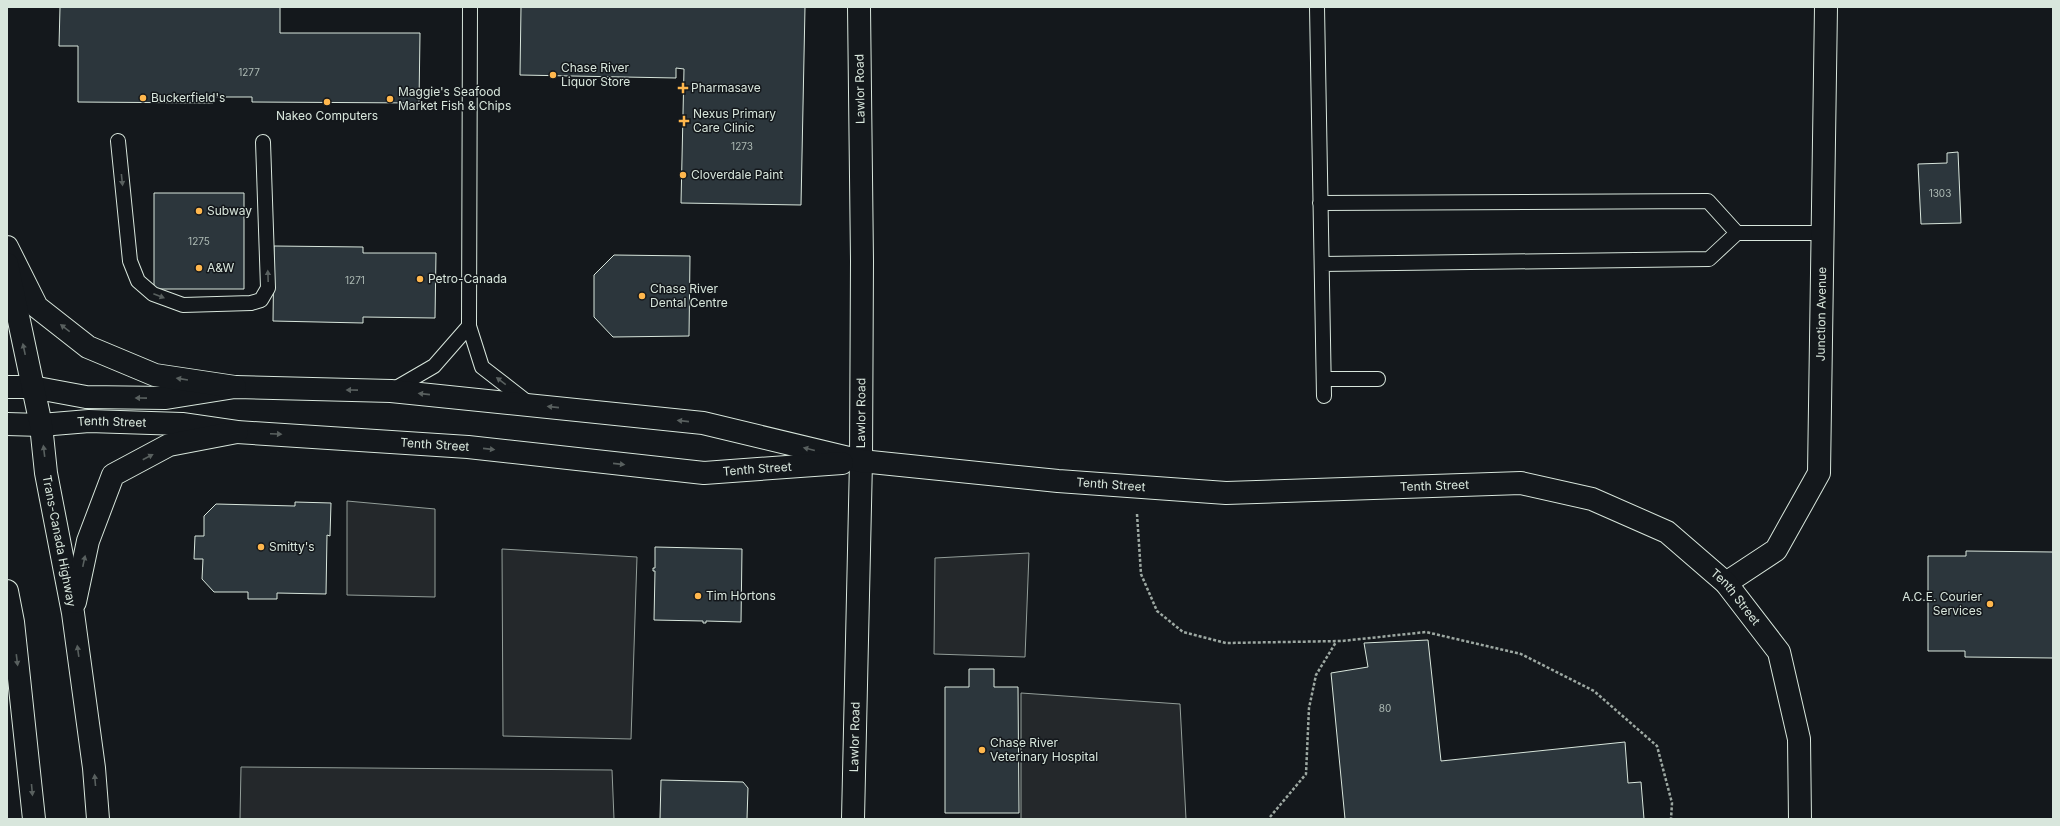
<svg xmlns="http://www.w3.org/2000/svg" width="2060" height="826" font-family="Inter,sans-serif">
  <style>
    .parking { fill: #24282b; stroke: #939e99 }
    .building { fill: #2c363c; stroke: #d8e6dc }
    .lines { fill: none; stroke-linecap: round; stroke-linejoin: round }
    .service-casing { stroke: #d8e6dc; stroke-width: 16 }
    .minor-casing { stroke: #d8e6dc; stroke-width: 24 }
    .tertiary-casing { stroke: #d8e6dc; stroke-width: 24 }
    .trunk-casing { stroke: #d8e6dc; stroke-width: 24 }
    .path { stroke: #9da8a2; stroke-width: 2.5; stroke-dasharray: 3 2; stroke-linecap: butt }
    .service { stroke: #14181c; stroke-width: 14 }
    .minor { stroke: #14181c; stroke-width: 22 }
    .tertiary { stroke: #14181c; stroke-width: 22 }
    .trunk { stroke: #14181c; stroke-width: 22 }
    .oneway { fill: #59605f }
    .poi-dot { fill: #ffb74d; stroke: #14181c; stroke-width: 1.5 }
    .labels { text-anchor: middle; stroke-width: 3; stroke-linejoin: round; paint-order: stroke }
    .number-label { font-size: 10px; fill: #adbab4 }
    .poi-label { font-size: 12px; fill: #d8e6dc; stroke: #14181c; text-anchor: start }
    .street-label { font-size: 12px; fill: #d8e6dc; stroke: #14181c }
  </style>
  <rect width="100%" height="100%" fill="#14181c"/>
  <path class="parking" d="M347,501l88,8v88l-88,-2z
    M502,549l135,8 -6,182 -128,-3z
    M1029,553l-4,104 -91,-3 1,-96z
    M1021,693l159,11 6,115h-165z
    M241,767l371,3 2,49h-374z"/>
  <path class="building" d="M60,7h220v26h140l-1,70 -167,-1v-5h-39v6l-135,-1v-56h-19z
    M521,7h284l-4,198 -120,-2 3,-134 -8,-1v10l-156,-3z
    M1958,152l3,71 -40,1 -3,-60 29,-1v-10z
    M154,193h90v96h-90z
    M274,246l89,1v6h73l-1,65 -72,-1v6l-90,-2z
    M614,255l76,1 -1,80 -76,1 -19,-20v-42z
    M295,502l36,1 -1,33 -3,-1 -1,59 -49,-1v6h-29v-7h-34l-12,-13 1,-20h-9l1,-23h9v-20l12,-12 79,2z
    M655,547l87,2 -1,73 -35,-1v2h-3v-2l-49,-1 1,-49h-2v-3h2z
    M1966,551l87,1v106l-88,-1v-6h-37v-95h38z
    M1428,640l13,121 184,-19 3,41 13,-1 3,37h-299l-14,-146 37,-6 -4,-24z
    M969,669h25v18h24l1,126h-74v-126h24z
    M661,780l82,2 5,6 -1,31h-87z"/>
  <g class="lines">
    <g class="service-casing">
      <path id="service" d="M470,7l-1,319 13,41 49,38
        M1317,7l7,389
        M118,141l12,120 8,20 15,13 30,11 68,-2 10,-3 7,-12 -5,-146
        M1320,203l388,-2 29,32
        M1322,264l387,-5 28,-26h86
        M1324,379h54
        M391,391l43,-25 35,-40"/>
    </g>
    <g class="minor-casing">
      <g id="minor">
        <path d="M7,387h25"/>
        <path id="s1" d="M1726,583l50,-33 43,-77 7,-466"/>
        <path id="s2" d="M853,819l8,-358 1,-200 -3,-254"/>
      </g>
    </g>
    <g class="tertiary-casing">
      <g id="tertiary">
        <path id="s3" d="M32,387l54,10 80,1 69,-11 156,4 312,32 158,38 197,20 168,12 295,-10 71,16 75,33 59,51 53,69 20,87 1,80"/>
        <path id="s4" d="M7,424l34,1 48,-4 93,3 55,8 231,15 236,26 138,-10"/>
      </g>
    </g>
    <g class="trunk-casing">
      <g id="trunk">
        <path d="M7,247l30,60 51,40 67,28 80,12"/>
        <path id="s5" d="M7,264l34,161 5,48 27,140 21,155 4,51"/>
        <path d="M7,591l6,31 21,197"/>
        <path d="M75,602l13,-61 25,-66 56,-30 68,-13"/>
      </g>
    </g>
    <path class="path" d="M1137,514l4,60 16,37 26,21 43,11 116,-2 84,-9 95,22 73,37 63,55 15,57 -1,16
      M1270,817l36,-43 3,-66 7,-33 20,-33"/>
    <use href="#service" class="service"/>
    <use href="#minor" class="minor"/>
    <use href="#tertiary" class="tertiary"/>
    <use href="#trunk" class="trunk"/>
  </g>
  <defs><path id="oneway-solid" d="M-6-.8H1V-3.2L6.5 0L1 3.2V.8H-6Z"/></defs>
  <g class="oneway">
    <use href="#oneway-solid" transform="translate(122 180) rotate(84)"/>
    <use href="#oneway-solid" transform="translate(268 276) rotate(-92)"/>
    <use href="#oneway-solid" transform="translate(159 296) rotate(21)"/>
    <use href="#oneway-solid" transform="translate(65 328) rotate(-142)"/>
    <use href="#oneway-solid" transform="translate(24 349) rotate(-102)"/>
    <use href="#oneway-solid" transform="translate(182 379) rotate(-171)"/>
    <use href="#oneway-solid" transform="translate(501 381) rotate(-143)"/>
    <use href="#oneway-solid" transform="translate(352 390) rotate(-179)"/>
    <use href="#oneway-solid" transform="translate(424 394) rotate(-174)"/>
    <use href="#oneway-solid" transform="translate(141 398) rotate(-179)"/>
    <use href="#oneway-solid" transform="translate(553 407) rotate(-174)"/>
    <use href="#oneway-solid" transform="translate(683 421) rotate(-174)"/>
    <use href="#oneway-solid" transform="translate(276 434) rotate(3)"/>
    <use href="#oneway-solid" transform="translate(489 449) rotate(6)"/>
    <use href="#oneway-solid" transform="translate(809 449) rotate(-166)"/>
    <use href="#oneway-solid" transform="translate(44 451) rotate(-97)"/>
    <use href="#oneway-solid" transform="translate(148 457) rotate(-28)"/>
    <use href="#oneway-solid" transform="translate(619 464) rotate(6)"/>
    <use href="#oneway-solid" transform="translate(84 561) rotate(-78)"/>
    <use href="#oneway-solid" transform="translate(78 651) rotate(-98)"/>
    <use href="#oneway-solid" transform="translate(17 660) rotate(83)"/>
    <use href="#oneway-solid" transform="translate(95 780) rotate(-95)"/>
    <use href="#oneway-solid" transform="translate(32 790) rotate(85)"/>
  </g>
  <g class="poi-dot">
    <circle cx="553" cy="75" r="4"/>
    <path d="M681 82h4v4h4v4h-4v4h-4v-4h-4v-4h4z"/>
    <circle cx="143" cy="98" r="4"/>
    <circle cx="390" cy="99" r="4"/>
    <circle cx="327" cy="102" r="4"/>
    <path d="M682 115h4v4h4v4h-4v4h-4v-4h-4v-4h4z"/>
    <circle cx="683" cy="175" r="4"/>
    <circle cx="199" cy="211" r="4"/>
    <circle cx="199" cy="268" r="4"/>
    <circle cx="420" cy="279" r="4"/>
    <circle cx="642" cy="296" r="4"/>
    <circle cx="261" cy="547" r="4"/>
    <circle cx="698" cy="596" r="4"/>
    <circle cx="1990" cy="604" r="4"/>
    <circle cx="982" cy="750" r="4"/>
  </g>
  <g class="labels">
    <g class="number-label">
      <text x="249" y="76">1277</text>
      <text x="742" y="150">1273</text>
      <text x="1940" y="197">1303</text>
      <text x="199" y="245">1275</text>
      <text x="355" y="284">1271</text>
      <text x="1385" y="712">80</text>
    </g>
    <g class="poi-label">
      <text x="561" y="72">Chase River<tspan x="561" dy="14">Liquor Store</tspan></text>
      <text x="691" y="92">Pharmasave</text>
      <text x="398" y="96">Maggie's Seafood<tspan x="398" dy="14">Market Fish &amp; Chips</tspan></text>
      <text x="151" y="102">Buckerfield's</text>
      <text x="693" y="118">Nexus Primary<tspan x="693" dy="14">Care Clinic</tspan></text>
      <text x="327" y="120" text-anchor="middle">Nakeo Computers</text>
      <text x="691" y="179">Cloverdale Paint</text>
      <text x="207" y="215">Subway</text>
      <text x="207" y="272">A&amp;W</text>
      <text x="428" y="283">Petro-Canada</text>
      <text x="650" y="293">Chase River<tspan x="650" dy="14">Dental Centre</tspan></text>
      <text x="269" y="551">Smitty's</text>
      <text x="706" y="600">Tim Hortons</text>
      <text x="1982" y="601" text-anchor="end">A.C.E. Courier<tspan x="1982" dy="14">Services</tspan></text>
      <text x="990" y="747">Chase River<tspan x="990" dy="14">Veterinary Hospital</tspan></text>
    </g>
    <g class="street-label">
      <text transform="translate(860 89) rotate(-91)" y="4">Lawlor Road</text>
      <text dy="4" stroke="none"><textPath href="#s1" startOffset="307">Junction Avenue</textPath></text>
      <text dy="4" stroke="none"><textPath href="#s2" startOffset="406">Lawlor Road</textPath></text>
      <text dy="4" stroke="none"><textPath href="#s4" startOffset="105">Tenth Street</textPath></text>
      <text dy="4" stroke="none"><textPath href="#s4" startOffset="429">Tenth Street</textPath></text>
      <text dy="4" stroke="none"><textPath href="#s4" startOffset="753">Tenth Street</textPath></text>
      <text dy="4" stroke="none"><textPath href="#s3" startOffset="1088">Tenth Street</textPath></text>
      <text dy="4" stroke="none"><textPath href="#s3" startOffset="1412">Tenth Street</textPath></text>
      <text dy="4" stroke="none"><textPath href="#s5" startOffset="282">Trans-Canada Highway</textPath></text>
      <text dy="4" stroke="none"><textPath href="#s3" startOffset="1748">Tenth Street</textPath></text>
      <text dy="4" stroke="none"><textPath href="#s2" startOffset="82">Lawlor Road</textPath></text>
    </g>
  </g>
  <rect width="2060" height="826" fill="none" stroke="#d8e6dc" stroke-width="16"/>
</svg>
